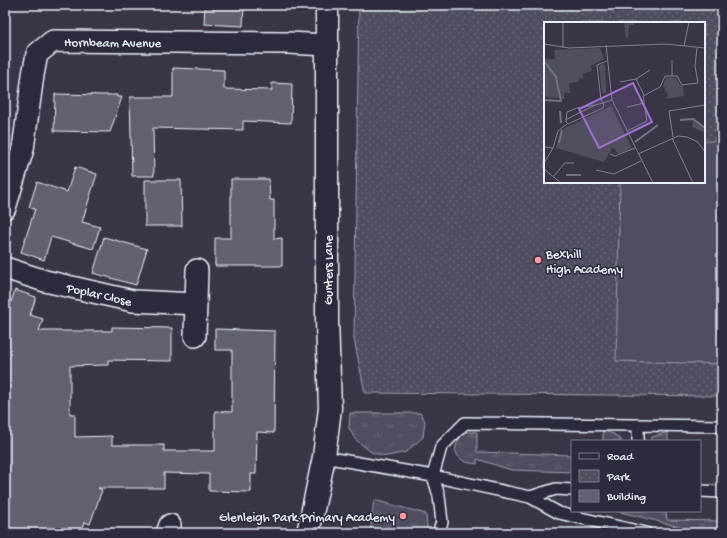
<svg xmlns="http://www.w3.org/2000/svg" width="727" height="538" font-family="'Gochi Hand',sans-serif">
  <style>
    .grass { fill: url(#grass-tufts); stroke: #9ca0ac }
    .park { fill: url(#park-dots); stroke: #9ca0ac; fill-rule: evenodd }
    .pitch { fill: #504e5f; stroke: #9ca0ac }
    .building { fill: #636171; stroke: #e8f1f8 }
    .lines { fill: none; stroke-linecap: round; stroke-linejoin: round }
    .service-casing { stroke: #e8f1f8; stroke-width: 14 }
    .minor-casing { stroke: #e8f1f8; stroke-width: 24 }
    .tertiary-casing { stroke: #e8f1f8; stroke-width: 25 }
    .service { stroke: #2f2a3d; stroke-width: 11 }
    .minor { stroke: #2f2a3d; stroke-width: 21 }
    .tertiary { stroke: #2f2a3d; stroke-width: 22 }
    .poi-dot { fill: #ff9aa2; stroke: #2f2a3d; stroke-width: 1.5 }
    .labels { text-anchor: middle; stroke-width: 3; stroke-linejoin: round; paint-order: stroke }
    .street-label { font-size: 13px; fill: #e8f1f8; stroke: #2f2a3d }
    .poi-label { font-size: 13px; fill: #e8f1f8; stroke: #2f2a3d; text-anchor: start }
    .inset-river { fill: none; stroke: #737482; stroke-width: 2 }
    .inset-road { fill: none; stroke: #80818e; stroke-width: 1 }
    .view { fill: #a171d3; fill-opacity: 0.15; stroke: #a171d3; stroke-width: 2 }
    .inset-edge { fill: none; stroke: #e8f1f8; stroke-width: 2 }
  </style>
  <defs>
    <pattern id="grass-tufts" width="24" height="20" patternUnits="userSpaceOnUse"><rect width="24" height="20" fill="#504e5f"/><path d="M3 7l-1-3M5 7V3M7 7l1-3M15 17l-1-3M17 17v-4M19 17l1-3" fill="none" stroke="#696877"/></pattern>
    <pattern id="park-dots" width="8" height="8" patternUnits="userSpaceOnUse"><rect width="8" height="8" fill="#504e5f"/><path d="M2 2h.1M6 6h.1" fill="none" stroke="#696877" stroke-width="1.8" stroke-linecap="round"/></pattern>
  </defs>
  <rect width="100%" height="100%" fill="#3a3648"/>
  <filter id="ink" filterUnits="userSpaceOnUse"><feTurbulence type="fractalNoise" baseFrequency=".025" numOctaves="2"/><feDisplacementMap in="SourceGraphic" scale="8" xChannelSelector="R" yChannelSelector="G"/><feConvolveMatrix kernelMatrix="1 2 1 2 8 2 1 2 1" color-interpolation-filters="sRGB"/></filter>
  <g filter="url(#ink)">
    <path class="grass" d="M350,413h70l5,8 -2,16 -17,15 -19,4 -6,-1 -10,-3 -16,-13 -6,-11z
      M603,431l11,3 8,7h-19z
      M465,432h12v20l95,3v17l-61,-2 -34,-11v5c-4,-1 -10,-1 -13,-3 -14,-8 -8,-20 1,-29z
      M668,432v9h-18l2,-4z
      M374,500l52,14 1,13 -2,6h-55z
      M617,511h49l1,9 55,1v12l-22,-1z"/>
    <path class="park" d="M359,5h363v391l-357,-3 -11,-54zM545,23h159v159h-159z"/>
    <path class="pitch" d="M704,141h18v223l-106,-3 4,-179h84z"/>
    <path class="building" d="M205,5h39l-1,21 -39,-2z
      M173,68l51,2v19l48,1v-7l20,1 -1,39 -48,-2v9l-90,-2 1,48h-22l-2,-79h43z
      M55,94l50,1h12v2h5l-12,35 -56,-1z
      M75,167l22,7 -15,48 18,5 -7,22 -42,-12 -7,23 -23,-8 14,-43 -6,-2 8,-25 30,10z
      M231,179h38l1,21h4v39l8,-1v28h-67v-28h16z
      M145,180h36l1,46h-37z
      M104,237l43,12 -11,36 -43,-12z
      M15,290l21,7 -6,18 13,4 -4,12h73v-4l60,1v33l-64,-1v5l-38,1v48h5v23l37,-1v9h52v6h51v-40l17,1v-62h-17v-21l60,2 -1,102 -17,-1 -1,42h-5v18l-42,-1v-17l-45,-1v15h-66l4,2 -12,34 -5,-2 -4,11h-76v-100h2l1,-63h-3v-50z"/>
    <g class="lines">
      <g class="service-casing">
        <path id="service" d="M638,425v16
          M324,457l109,19 97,21 29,16 87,20
          M700,491l22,1
          M530,497l26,-8 16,1
          M438,533l4,-11 -3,-26 -6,-20 8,-29 24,-24 257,3"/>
      </g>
      <g class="minor-casing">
        <g id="minor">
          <path id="s1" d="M5,208l18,-59 10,-74 4,-21 16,-13 235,2 39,2"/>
          <path id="s2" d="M5,268l40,13 88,20 63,3"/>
          <path d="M195,336l2,-66"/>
          <path d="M167,533l3,-8"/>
        </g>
      </g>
      <g class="tertiary-casing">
        <path id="tertiary" d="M308,533l16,-76 6,-49 -3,-88v-315"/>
      </g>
      <use href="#service" class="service"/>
      <use href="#minor" class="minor"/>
      <use href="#tertiary" class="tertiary"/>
    </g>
  </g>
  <g class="poi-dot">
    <circle cx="538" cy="260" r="4"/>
    <circle cx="403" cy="516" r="4"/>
  </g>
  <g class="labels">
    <g class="street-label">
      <text dy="5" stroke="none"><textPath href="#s1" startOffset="238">Hornbeam Avenue</textPath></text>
      <text transform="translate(327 270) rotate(-90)" y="5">Gunters Lane</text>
      <text dy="5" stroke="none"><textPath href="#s2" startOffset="98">Poplar Close</textPath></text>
    </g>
    <g class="poi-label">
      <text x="546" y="258">Bexhill<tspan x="546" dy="15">High Academy</tspan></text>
      <text x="395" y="521" text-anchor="end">Glenleigh Park Primary Academy</text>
    </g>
  </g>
  <g transform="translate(544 22)">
    <rect width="161" height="161" fill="#3a3648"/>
    <path d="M80,0h10v3h-5l-1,12 -2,1zM58,42l3,1 1,21v7h-4l-3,-27zM122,55l11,1 3,7 3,1 1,10 -18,3 2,-4 -5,-9z" fill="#504e5f"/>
    <path d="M0,37h11l4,20 -2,1 -6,-6zM149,97l9,5 3,9 -13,-6z" fill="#504e5f"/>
    <path d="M56,26l4,11 -13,7 1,5 -9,3v4l-5,1 1,3 -10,1 1,10h-6v6h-3l-7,-49zM0,41l13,16 2,19 -15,-1zM67,84l21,42 -14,6 -5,-7 -9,15 -48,-14 5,-18z" fill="#504e5f"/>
    <path d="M50,96l8,16 -30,14 -7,-17z" fill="#504e5f"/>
    <path class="inset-river" d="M0,39l12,16 5,24 -17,-1M16,89l1,12M136,98l13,-1 12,9M91,120l23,-17M15,121l3,-13M22,153h15"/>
    <path class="inset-road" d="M19,0v26M0,22l25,4 96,-4 40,4M62,23l6,55 41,83M140,24l5,-24M128,38v16M63,39l-10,4 4,35 2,3 1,2 -1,3 -35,16 -2,-2 1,-10 10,-4 18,-3 8,-2 9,-3M92,57l8,16M76,60l16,-3 14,-9M83,85l17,-4M21,98l30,-15M83,109l20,-10 -4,-25 17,-9 5,-11h12l5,9 16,-2 -3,-17 2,-18M129,115l-4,-26 36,-6M128,116l21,45M0,125l9,1 5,-17 9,-7M66,132l5,2 20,-8M94,132l40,-18 9,1 11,5 7,10M0,141l9,-15M0,147l17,14M52,148l18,4 27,-13M9,155l12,-14h9"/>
    <path class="view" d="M89,61l19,39 -53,26 -20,-39z"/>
    <rect width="161" height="161" class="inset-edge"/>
  </g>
  <rect width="727" height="538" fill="none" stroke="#2f2a3d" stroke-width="20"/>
  <rect x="10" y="10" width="707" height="518" fill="none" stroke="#e8f1f8" stroke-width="1.5" filter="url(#ink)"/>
  <rect x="571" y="440" width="130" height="72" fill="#2f2a3d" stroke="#797a88"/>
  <rect x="579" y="453" width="20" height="6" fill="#2f2a3d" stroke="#797a88"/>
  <text x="607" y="460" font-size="12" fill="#e8f1f8">Road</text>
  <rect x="579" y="470" width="20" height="12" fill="url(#park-dots)" stroke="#797a88"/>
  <text x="607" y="480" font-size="12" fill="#e8f1f8">Park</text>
  <rect x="579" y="490" width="20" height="12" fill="#636171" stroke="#797a88"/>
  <text x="607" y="500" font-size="12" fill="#e8f1f8">Building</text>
</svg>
